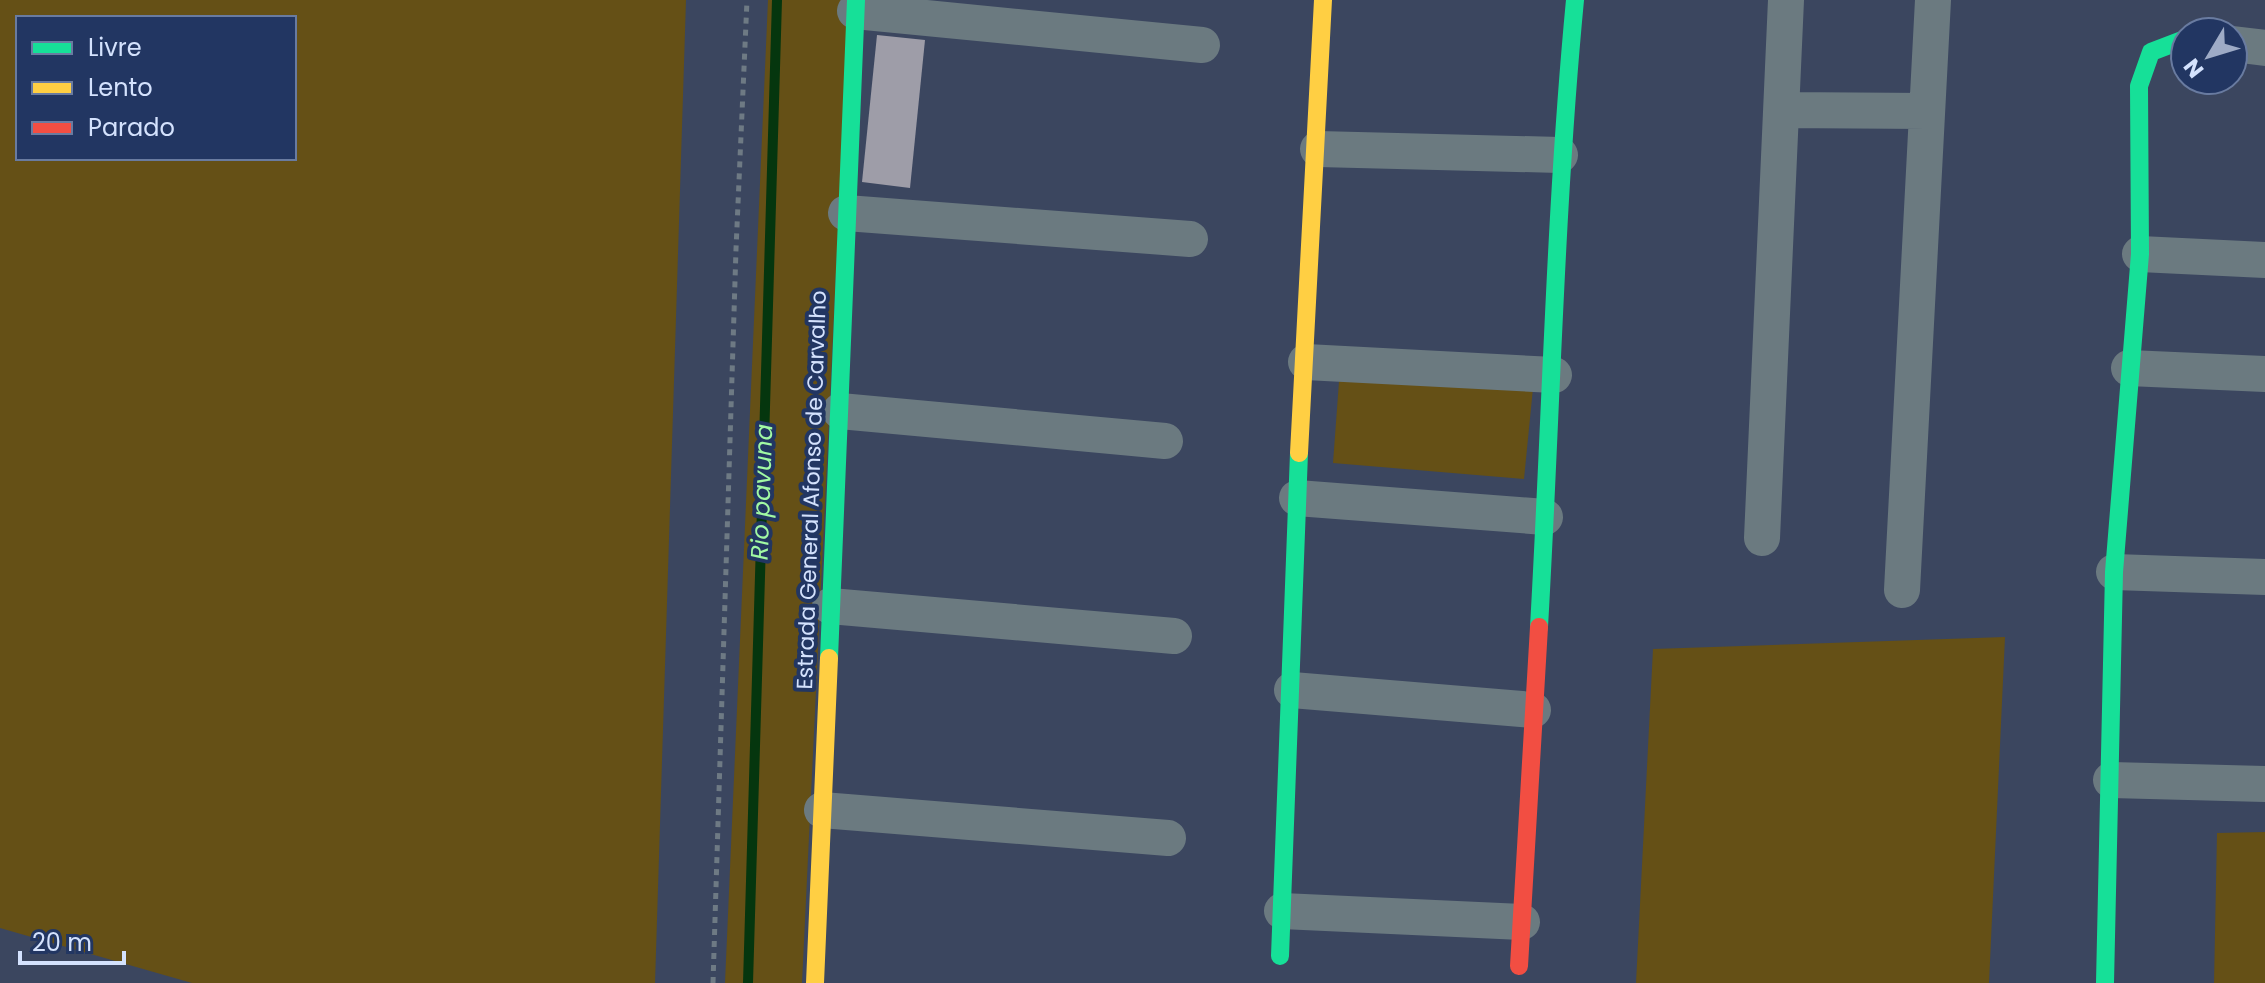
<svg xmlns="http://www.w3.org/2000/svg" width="2265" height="983" font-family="Poppins,sans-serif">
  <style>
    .green { fill: #655016; fill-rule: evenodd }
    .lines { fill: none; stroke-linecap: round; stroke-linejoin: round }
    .stream { stroke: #05360e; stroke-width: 10 }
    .building { fill: #9e9da8 }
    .path { stroke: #6e7a84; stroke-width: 5; stroke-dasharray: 6 6; stroke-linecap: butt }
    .street { stroke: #6b7a80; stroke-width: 36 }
    .fast { stroke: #16e098; stroke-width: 18 }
    .slow { stroke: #ffcf43; stroke-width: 18 }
    .jam { stroke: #f24e42; stroke-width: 18 }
    .labels { text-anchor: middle; stroke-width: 8; stroke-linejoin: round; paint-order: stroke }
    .street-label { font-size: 22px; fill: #d4e2fd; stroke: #223662 }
    .water-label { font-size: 24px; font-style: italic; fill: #a1f9a3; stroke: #223662 }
  </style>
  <rect width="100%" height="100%" fill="#3b465f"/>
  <path class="green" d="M0,0h686l-31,983h-463l-192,-55zM18,18h276v140h-276z
    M768,0h81l-47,983h-77z
    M1340,368l193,20 -9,91 -191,-16z
    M2005,637l-16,346h-353l17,-334z
    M2265,832v151h-51l3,-150z"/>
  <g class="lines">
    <path class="stream" d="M748,983l29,-983"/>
  </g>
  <path class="building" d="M877,35l48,5 -15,148 -48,-6z"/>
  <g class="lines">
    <path class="path" d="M713,983l23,-734 11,-249"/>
    <path class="street" d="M855,11l347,34
      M2233,44l32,4
      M1782,110l145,1
      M1318,149l242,6
      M846,213l344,26
      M2140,254l125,6
      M1306,362l248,13
      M2129,368l136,6
      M840,411l325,30
      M1297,498l248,19
      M1762,538l24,-538
      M2114,572l151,5
      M1902,590l31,-590
      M830,606l344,30
      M1292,690l241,20
      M2111,780l154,4
      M822,810l346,28
      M1282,911l240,11"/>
    <path class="fast" d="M1539,627c12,-209 16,-418 36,-627
      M829,658l27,-658
      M1280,956l19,-503
      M2105,983l9,-411 26,-318 -1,-168 12,-34 34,-13"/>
    <path class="slow" d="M1299,453l24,-453
      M815,983l14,-325"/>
    <path class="jam" d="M1519,966l20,-339"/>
  </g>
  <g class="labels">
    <g class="street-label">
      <text transform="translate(811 490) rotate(-88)" y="8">Estrada General Afonso de Carvalho</text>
    </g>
    <g class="water-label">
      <text transform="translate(762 492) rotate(-88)" y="8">Rio pavuna</text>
    </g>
  </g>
  <rect x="16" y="16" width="280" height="144" fill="#223662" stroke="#697ba0" stroke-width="2"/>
  <rect x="32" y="42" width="40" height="12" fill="#16e098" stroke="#697ba0" stroke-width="2"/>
  <text x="88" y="56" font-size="24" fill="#d4e2fd">Livre</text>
  <rect x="32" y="82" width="40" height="12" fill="#ffcf43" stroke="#697ba0" stroke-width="2"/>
  <text x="88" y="96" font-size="24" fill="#d4e2fd">Lento</text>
  <rect x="32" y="122" width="40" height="12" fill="#f24e42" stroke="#697ba0" stroke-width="2"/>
  <text x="88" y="136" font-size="24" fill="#d4e2fd">Parado</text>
  <g transform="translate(2209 56) rotate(232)"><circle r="38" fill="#223662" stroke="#697ba0" stroke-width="2"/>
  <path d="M0-6L14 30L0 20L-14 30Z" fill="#9eabc6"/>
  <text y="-12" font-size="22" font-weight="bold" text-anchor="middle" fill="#d4e2fd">N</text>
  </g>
  <path d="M20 951v12h104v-12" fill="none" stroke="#d4e2fd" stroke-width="4"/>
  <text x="32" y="951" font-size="24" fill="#d4e2fd" stroke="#223662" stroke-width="6" paint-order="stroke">20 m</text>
</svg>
